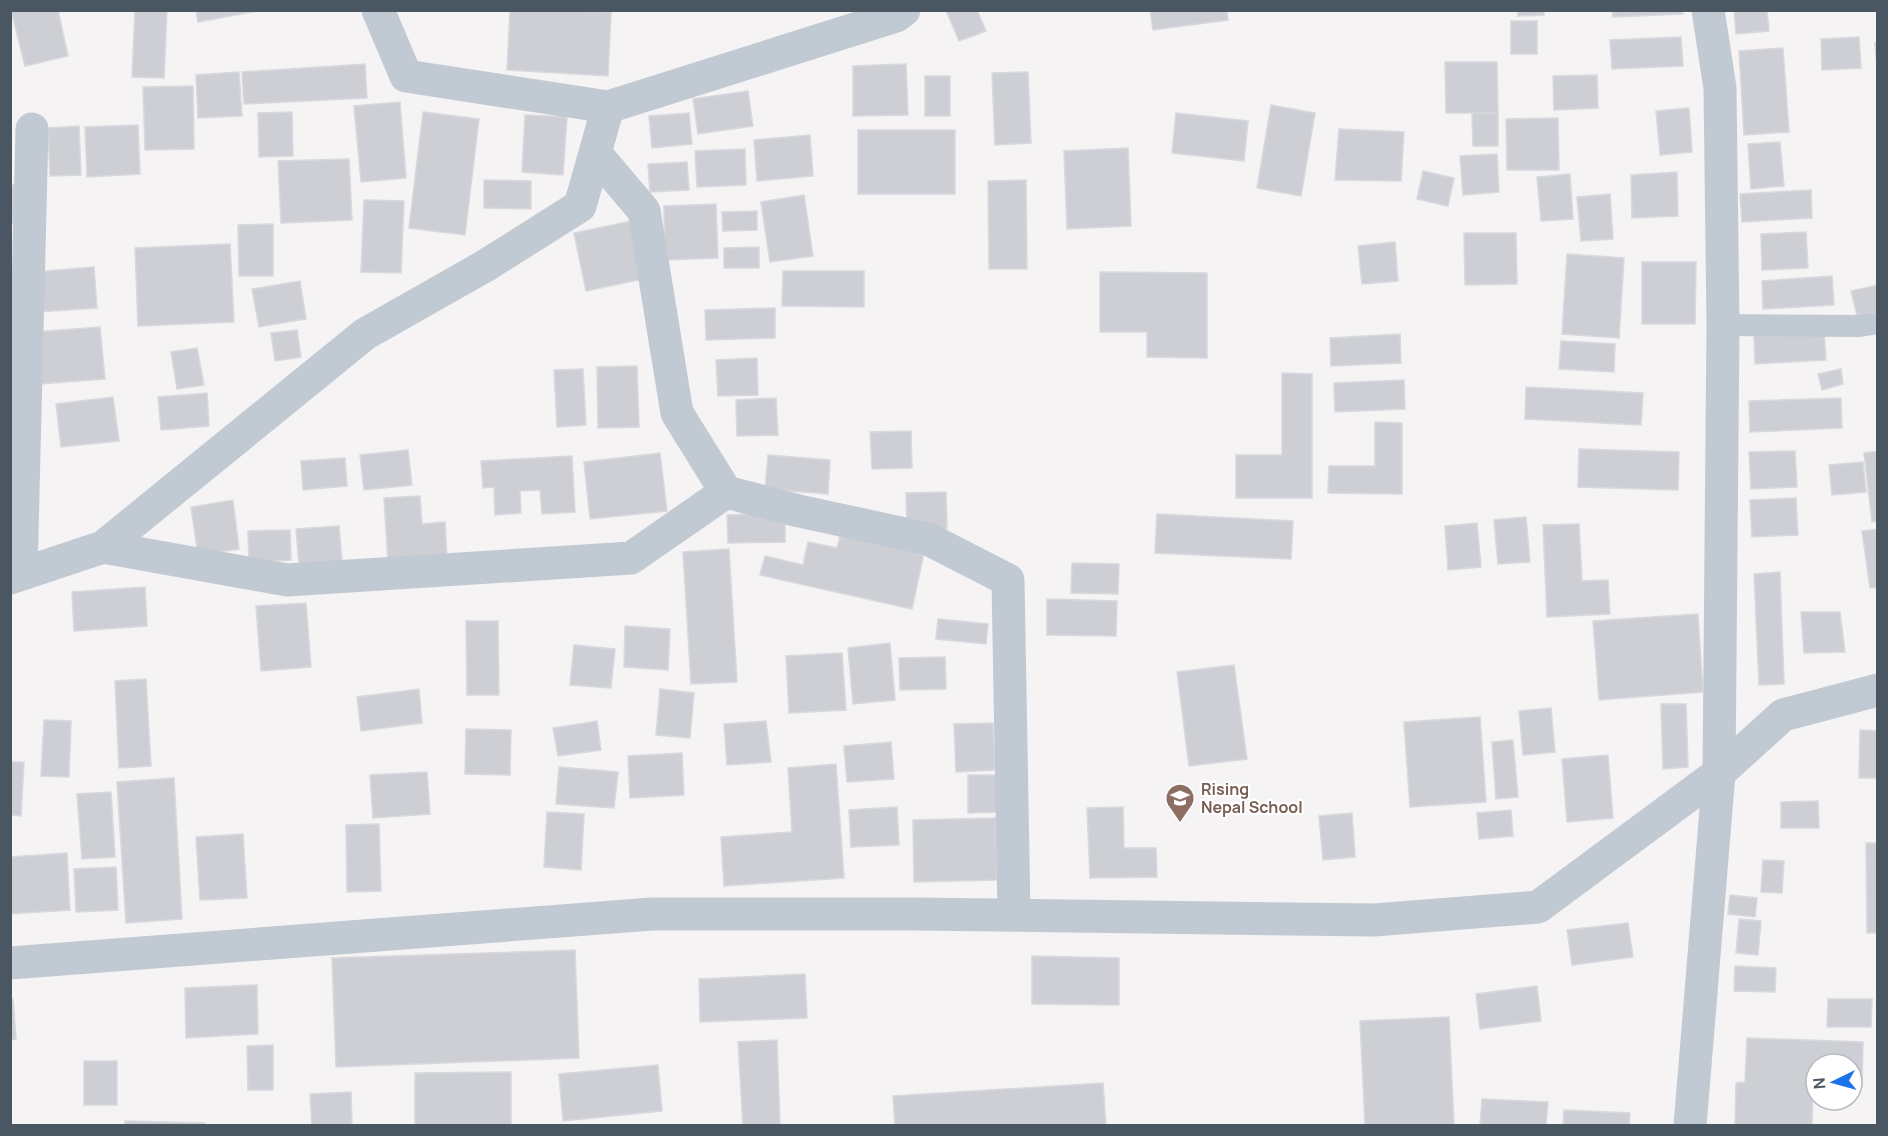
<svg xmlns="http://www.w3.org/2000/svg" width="1888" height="1136" font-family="Manrope,sans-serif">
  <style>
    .building { fill: #cdcfd5; stroke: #d7d9de; stroke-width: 1.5 }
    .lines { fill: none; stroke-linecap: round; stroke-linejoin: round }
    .lane { stroke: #c1cad2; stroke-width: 22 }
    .street { stroke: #c1cad2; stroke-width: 33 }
    .labels { text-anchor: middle; stroke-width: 4.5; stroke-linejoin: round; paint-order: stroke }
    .education-label { font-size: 16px; font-weight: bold; fill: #785e54; stroke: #fff; text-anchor: start }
  </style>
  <rect width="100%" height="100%" fill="#f5f3f3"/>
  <path class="building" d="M11,10h47l10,46 -43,10z
    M135,10h32l-3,68 -32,-1z
    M196,10h66l-64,12z
    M510,10l101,2 -3,64 -101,-6z
    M946,10h31l9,21 -27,10z
    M1150,10h77l1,10 -75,10z
    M1518,10h26v5l-26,1z
    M1612,10h70l1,4 -70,3z
    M1734,10h33l2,21 -33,3z
    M1511,21h26v33h-26z
    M1681,37l2,29 -71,3 -2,-29z
    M1859,37l2,31 -39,2 -1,-31z
    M1875,43h3v33z
    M1783,48l6,84 -45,3 -5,-84z
    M1445,62h52l1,51h-52z
    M365,64l2,34 -123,6 -2,-32z
    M906,64l2,51 -55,1v-50z
    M239,72l3,44 -44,2 -2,-43z
    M1028,72l3,71 -36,2 -3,-72z
    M1597,75l1,33 -44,2 -1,-34z
    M925,76h25v40h-25z
    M193,86l1,63 -49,1 -2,-63z
    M748,91l5,35 -55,8 -5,-35z
    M400,102l6,76 -45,4 -7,-76z
    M1271,105l44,8 -14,83 -44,-8z
    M1689,108l3,44 -32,3 -4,-44z
    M292,112l1,44 -34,1 -1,-44z
    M423,112l56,7 -14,116 -56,-7z
    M689,113l3,31 -40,4 -3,-32z
    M1176,113l72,8 -4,40 -72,-8z
    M1472,113h26v33h-25z
    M525,115l42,2 -4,58 -41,-3z
    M1558,118l1,52h-52l-1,-51z
    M138,125l2,49 -53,3 -2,-50z
    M79,126l2,49 -31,1 -2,-48z
    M1339,129l65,3 -3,49 -66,-1z
    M858,130h97v64h-97z
    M810,135l3,41 -56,5 -3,-41z
    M1780,142l4,44 -33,3 -3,-45z
    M1128,148l3,78 -64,3 -3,-78z
    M745,149l1,36 -49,2 -2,-36z
    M1497,154l2,38 -36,3 -3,-39z
    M349,159l3,61 -71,3 -3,-62z
    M687,162l2,28 -39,2 -2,-28z
    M1423,171l31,7 -6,28 -31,-7z
    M1677,172l1,44 -46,2 -1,-43z
    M1570,174l3,45 -32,2 -4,-44z
    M484,180l47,1v28l-47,-1z
    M1026,180l1,89h-38l-1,-88z
    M10,185h5l1,38h-6z
    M1811,190l1,28 -70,4 -2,-28z
    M1610,194l3,45 -32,2 -4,-44z
    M804,195l9,61 -43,6 -9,-60z
    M364,200l40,1 -3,72 -40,-1z
    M716,204l2,54 -53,2 -1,-54z
    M757,211v19l-34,1 -1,-19z
    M632,221l11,58 -57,12 -12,-58z
    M273,224v52h-34l-1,-51z
    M1806,232l2,36 -46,2 -1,-36z
    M1464,233h52l1,51 -52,1z
    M1395,242l3,39 -36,3 -4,-38z
    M230,244l4,78 -96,4 -3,-78z
    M759,247v21h-35v-20z
    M1567,254l57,4 -5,80 -57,-4z
    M1642,262h54l-1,62h-53z
    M94,267l3,41 -60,4 -3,-40z
    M783,271h81v36l-82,-1z
    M1100,272l107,1v85l-60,-1v-25h-47z
    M1832,276l2,29 -71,4 -1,-28z
    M300,281l6,38 -47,8 -7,-38z
    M1878,285v27l-21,4 -6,-25z
    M775,308v30l-69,2 -1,-30z
    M100,327l5,52 -65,5 -5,-52z
    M297,330l4,27 -26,4 -4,-28z
    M1824,331l2,29 -71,4 -1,-29z
    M1400,334l1,29 -70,3 -1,-28z
    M1561,341l54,3 -1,28 -55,-3z
    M197,348l7,37 -27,4 -6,-37z
    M757,358l1,37 -40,1 -2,-36z
    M637,366l2,61 -41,1 -1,-61z
    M583,369l3,56 -29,2 -3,-57z
    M1841,369l2,15 -21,6 -4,-16z
    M1282,373l30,1v124h-76v-43h46z
    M1404,380l1,29 -70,3 -1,-29z
    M1526,387l117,6 -2,32 -116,-6z
    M207,393l2,33 -48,4 -3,-33z
    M113,397l6,44 -58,6 -5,-43z
    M776,398l2,37 -41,1 -1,-36z
    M1841,398l1,30 -92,4 -1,-31z
    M1375,422l27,1v71l-74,-1 1,-27h46z
    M911,431l1,37 -40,1 -2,-37z
    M1579,449l100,3 -1,38 -100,-3z
    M408,450l4,35 -48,5 -4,-35z
    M1795,451l2,36 -46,2 -2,-37z
    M1878,451v70l-6,1 -8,-69z
    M660,453l7,58 -77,8 -6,-57z
    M768,455l62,5 -2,34 -63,-5z
    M572,456l3,56 -33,2 -2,-24 -20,1 1,22 -26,2 -1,-28 -11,1 -2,-27z
    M345,458l2,28 -44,4 -2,-29z
    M1863,462l3,30 -34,3 -3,-30z
    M946,492l1,37 -40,1 -1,-37z
    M420,496l2,28 23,-2 2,36 -59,4 -4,-64z
    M1796,498l2,37 -46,2 -2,-37z
    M233,500l6,49 -41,6 -7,-48z
    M785,513v29l-57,1 -1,-28z
    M1157,514l136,7 -2,38 -136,-6z
    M1526,517l4,45 -32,2 -4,-44z
    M1477,523l4,44 -33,3 -3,-44z
    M1579,524l3,57 26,-1 2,34 -63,3 -4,-92z
    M339,526l3,36 -43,4 -3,-37z
    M842,529l83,19 -13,61 -152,-34 5,-19 38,9 5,-23 29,6z
    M1878,529v58l-8,1 -8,-57z
    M290,530l1,30 -42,2 -1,-31z
    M729,549l8,133 -46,2 -8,-132z
    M1072,563l47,1 -1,30 -47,-1z
    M1780,572l4,112 -25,1 -5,-111z
    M145,587l2,39 -73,5 -2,-39z
    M1047,599l70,2 -1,35 -69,-1z
    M306,603l5,64 -50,4 -5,-65z
    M1801,612h39l5,40 -41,1z
    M1698,614l5,78 -104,8 -6,-79z
    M938,619l50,5 -2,20 -50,-5z
    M466,621h32l1,74h-32z
    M625,626l45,3 -2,41 -44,-3z
    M890,643l5,57 -42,4 -5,-56z
    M574,645l41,4 -4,39 -41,-3z
    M842,653l4,57 -57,3 -3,-57z
    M945,657l1,32 -46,1 -1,-32z
    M1234,665l13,94 -58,7 -12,-94z
    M146,679l5,87 -32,2 -4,-87z
    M419,689l3,34 -61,8 -4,-34z
    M660,689l34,4 -4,45 -34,-3z
    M1661,704h25l2,63 -25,2z
    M1551,708l4,44 -32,3 -4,-44z
    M1480,717l6,85 -76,5 -6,-85z
    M44,720l27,1 -2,56 -28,-1z
    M597,721l4,29 -43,6 -5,-28z
    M766,721l5,41 -44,3 -3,-41z
    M993,723l2,47 -39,2 -2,-48z
    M466,729l45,1 -1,45 -45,-1z
    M1860,730l18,1v47h-19z
    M1513,740l5,57 -22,2 -4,-57z
    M891,742l3,37 -47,3 -3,-36z
    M682,753l2,42 -54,3 -2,-42z
    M1608,755l5,63 -46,4 -5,-63z
    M10,762h14l-3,54 -11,-1z
    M836,764l8,114 -120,8 -3,-49 71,-5 -4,-64z
    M559,767l59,5 -4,36 -58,-4z
    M427,772l3,42 -57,4 -3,-43z
    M968,775h32v37l-32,1z
    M174,778l8,141 -56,4 -9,-141z
    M111,792l4,65 -33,2 -5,-65z
    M1818,801l1,27h-38v-26z
    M897,807l2,38 -48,2 -2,-37z
    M1123,807l1,41h32l1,29 -67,1 -3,-70z
    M1511,810l2,26 -34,3 -2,-26z
    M547,812l37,2 -3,56 -37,-3z
    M1352,813l3,44 -32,3 -4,-44z
    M996,818l1,62 -83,2 -1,-62z
    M379,824l2,67 -34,1 -1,-67z
    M243,834l4,64 -47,2 -4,-63z
    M1866,843h12v90h-11z
    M67,853l3,57 -60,4v-57z
    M1763,860l21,1 -2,32 -21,-1z
    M116,867l2,43 -42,2 -2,-43z
    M1730,895l27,3 -2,19 -27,-3z
    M1739,919l22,2 -3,34 -22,-2z
    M1628,923l5,34 -61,8 -5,-35z
    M575,950l4,108 -243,9 -4,-109z
    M1032,956l87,2v47l-87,-1z
    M1735,966l41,2 -1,24 -41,-1z
    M805,974l2,44 -107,4 -1,-43z
    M257,985l1,49 -72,4 -1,-50z
    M1537,986l4,35 -61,8 -4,-35z
    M13,999l3,40 -6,1v-40z
    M1828,999h44l-1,28h-44z
    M1449,1017l5,109h-89l-5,-105z
    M1747,1038l116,4 -1,45h-10v-23h-36v22l-3,-1 -1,41h-77l1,-43 9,-1z
    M777,1040l3,86h-37l-5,-84z
    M273,1045v45h-25l-1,-44z
    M84,1061h33v44h-33z
    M658,1065l4,46 -99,10 -4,-47z
    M511,1072v54h-96v-53z
    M1103,1083l3,43h-211l-2,-30z
    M351,1092l1,34h-40l-2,-32z
    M1482,1099l66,3 -2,24h-66z
    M1564,1110l66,3 -1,13h-66z
    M125,1121l80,2v3h-80z"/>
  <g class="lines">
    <path class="lane" d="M1723,325l137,1 18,-3"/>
    <path class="street" d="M378,10l28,66 202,31 288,-91 8,-6
      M595,153l49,58 33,202 49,79 73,19 129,28 80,41 6,335
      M103,547l184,33 344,-22 95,-66
      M21,574l11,-445
      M10,578l93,-31 262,-213 120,-68 95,-60 28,-99
      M10,963l642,-49h263l459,6 164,-13 181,-134 64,-58 95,-25
      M1690,1126l29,-353 4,-448 -3,-237 -12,-78"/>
  </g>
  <defs>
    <g id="school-pin" transform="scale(1.5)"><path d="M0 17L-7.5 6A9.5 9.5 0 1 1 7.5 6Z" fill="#8d6e63" stroke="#fff"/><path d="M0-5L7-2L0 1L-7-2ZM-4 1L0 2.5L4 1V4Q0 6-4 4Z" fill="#fff"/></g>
  </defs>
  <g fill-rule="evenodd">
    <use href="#school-pin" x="1180" y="798"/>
  </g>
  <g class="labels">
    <g class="education-label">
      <text x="1201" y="795">Rising<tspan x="1201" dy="18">Nepal School</tspan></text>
    </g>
  </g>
  <rect width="1888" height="1136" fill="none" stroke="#4a5661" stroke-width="24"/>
  <g transform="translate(1834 1082) rotate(265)"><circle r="28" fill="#ffffff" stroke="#b7bbc0" stroke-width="1.5"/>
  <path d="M0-4.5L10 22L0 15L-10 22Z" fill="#1a73e8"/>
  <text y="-9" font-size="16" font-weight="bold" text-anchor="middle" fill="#4a5661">N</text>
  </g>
</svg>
